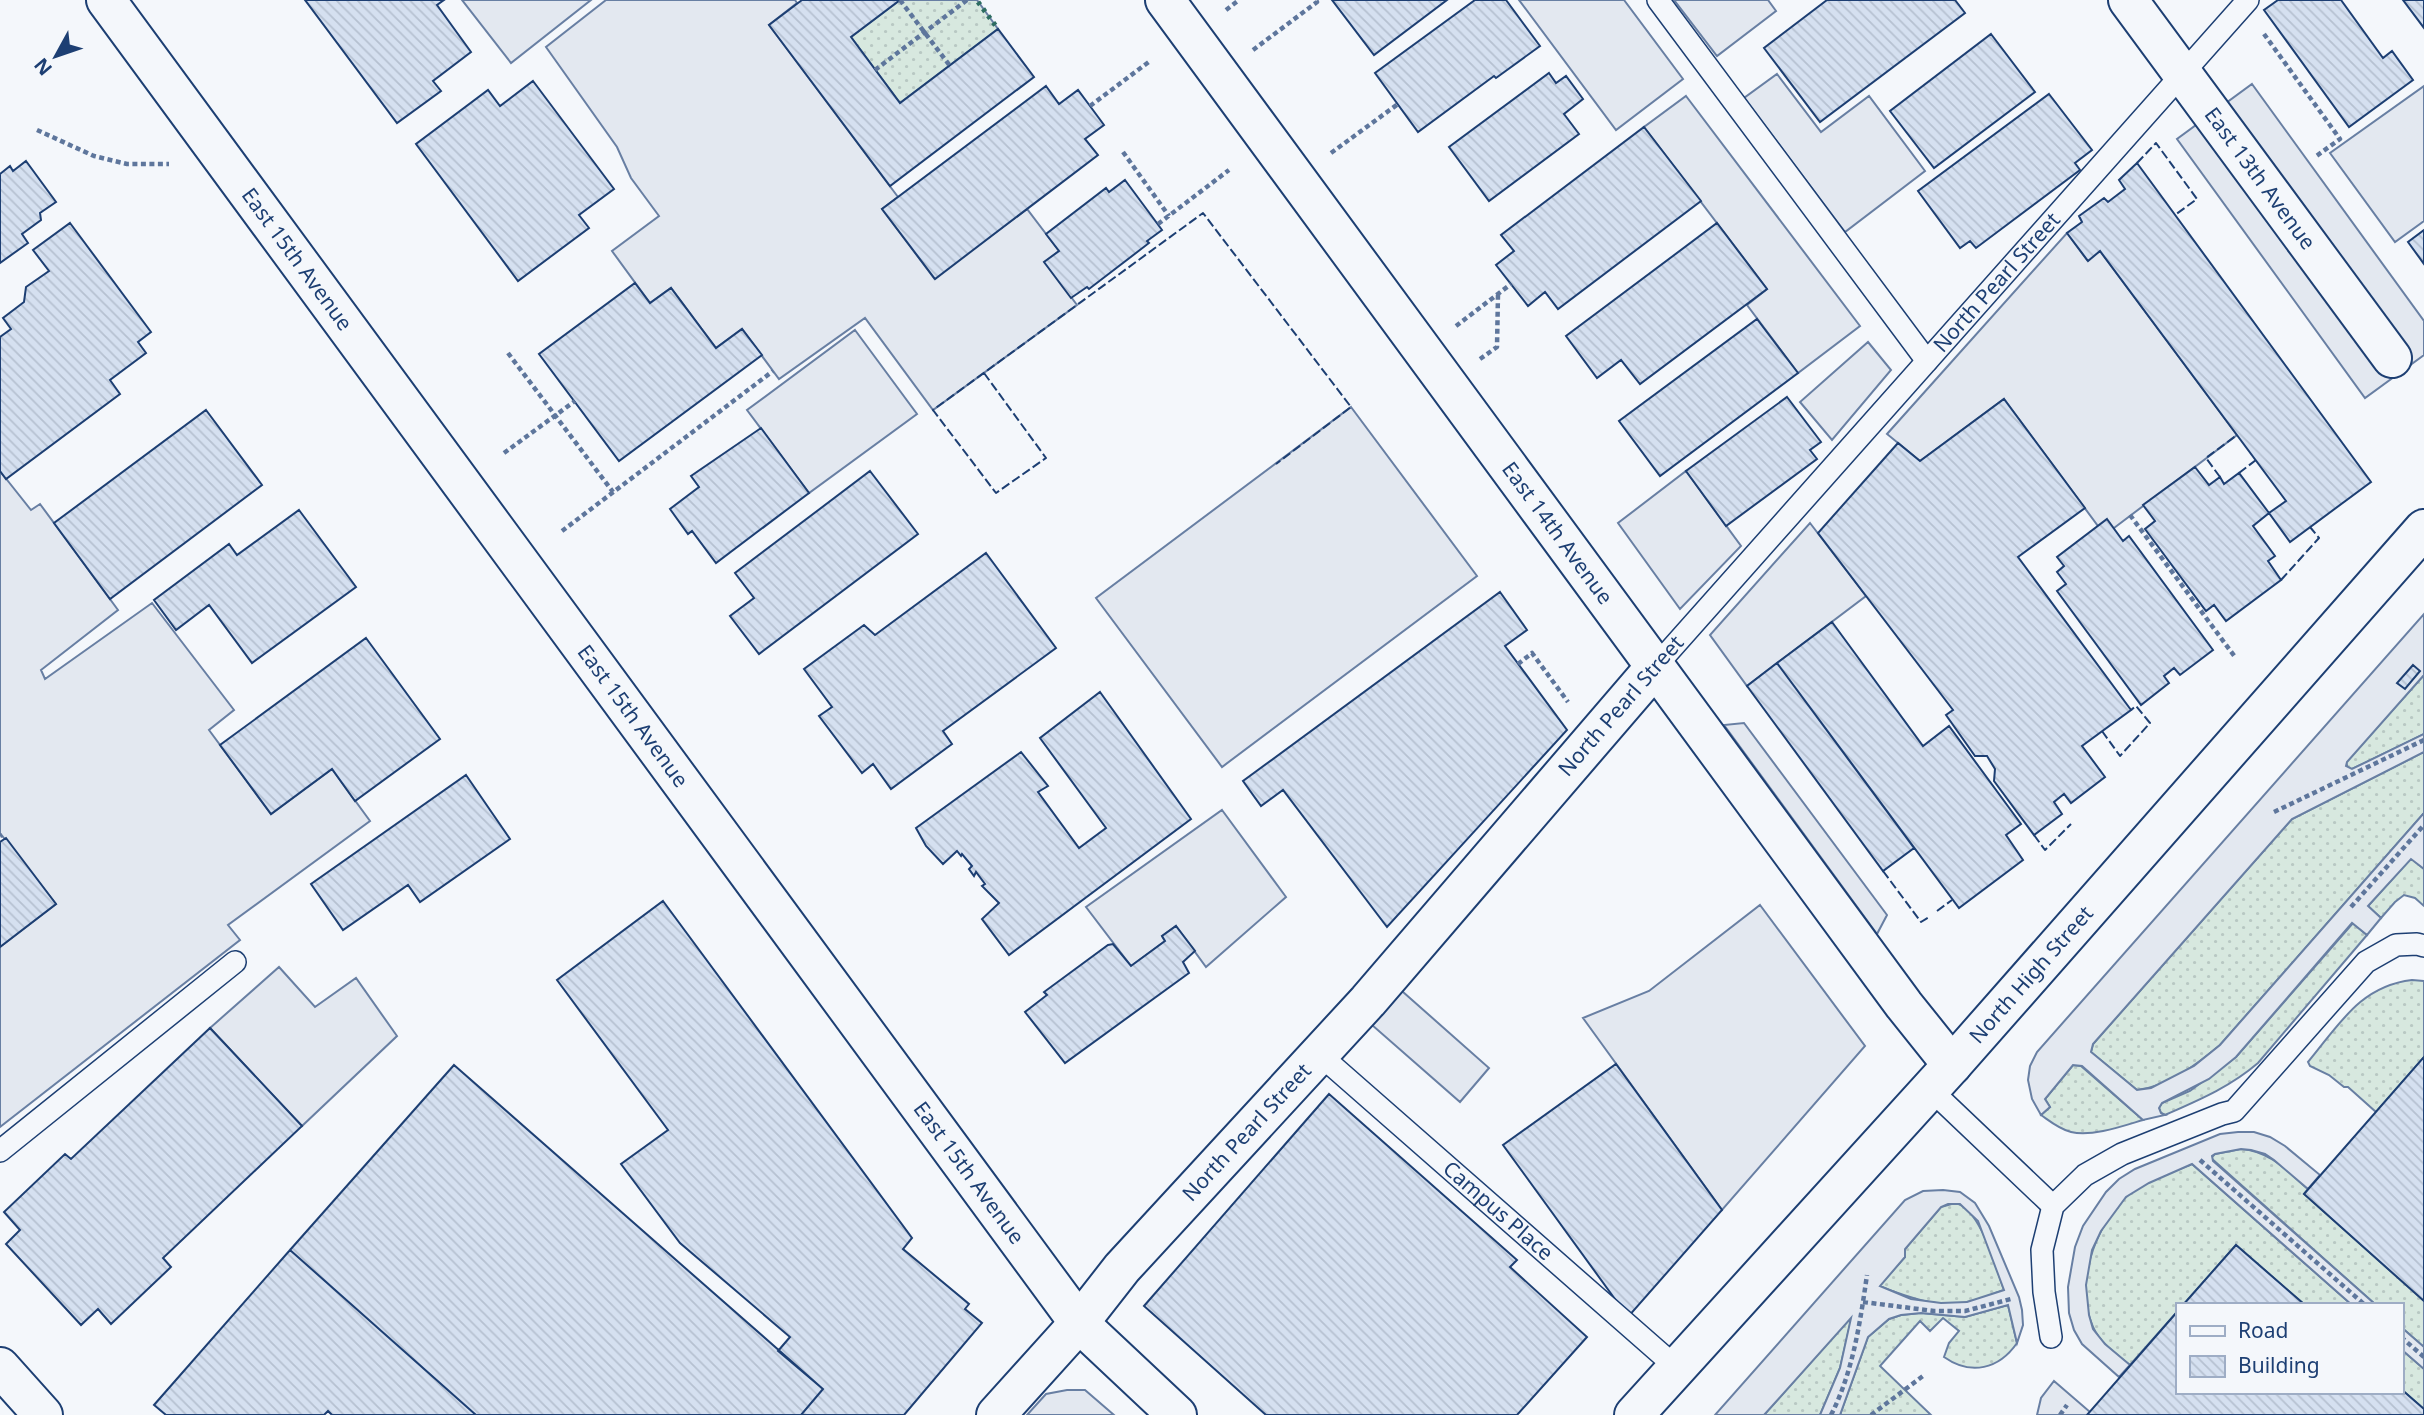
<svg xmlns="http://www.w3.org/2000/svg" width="2424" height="1415" font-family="'Noto Sans',sans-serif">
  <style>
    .grass { fill: url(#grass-dots); stroke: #687fa3; stroke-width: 2 }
    .parking { fill: #e3e8f0; stroke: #687fa3; stroke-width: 2; fill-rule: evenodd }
    .building { fill: url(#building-back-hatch); stroke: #1d3f73; stroke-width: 2 }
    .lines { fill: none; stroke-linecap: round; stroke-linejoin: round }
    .lane-casing { stroke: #1d3f73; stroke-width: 24 }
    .street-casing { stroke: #1d3f73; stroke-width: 42 }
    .secondary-casing { stroke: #1d3f73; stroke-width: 42 }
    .primary-casing { stroke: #1d3f73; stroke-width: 42 }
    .path { stroke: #5e769c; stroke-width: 4.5; stroke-dasharray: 5 3.5; stroke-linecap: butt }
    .lane { stroke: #f4f7fb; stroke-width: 21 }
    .street { stroke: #f4f7fb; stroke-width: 38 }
    .secondary { stroke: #f4f7fb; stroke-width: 38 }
    .primary { stroke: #f4f7fb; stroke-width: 38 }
    .hedge { stroke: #2c6c60; stroke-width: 5; stroke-dasharray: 3.5 5; stroke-linecap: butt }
    .fence { stroke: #1d3f73; stroke-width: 2; stroke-dasharray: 9 3.5; stroke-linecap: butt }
    .labels { text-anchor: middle; stroke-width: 5; stroke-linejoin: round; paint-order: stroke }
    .street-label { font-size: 21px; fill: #1d3f73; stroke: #f4f7fb }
  </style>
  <defs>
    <pattern id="grass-dots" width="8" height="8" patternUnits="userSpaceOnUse" patternTransform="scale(1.75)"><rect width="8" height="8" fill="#d7e8df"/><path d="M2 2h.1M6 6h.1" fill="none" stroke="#b8c8c3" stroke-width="1.8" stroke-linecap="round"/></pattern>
    <pattern id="building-back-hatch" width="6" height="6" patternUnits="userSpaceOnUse" patternTransform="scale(1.75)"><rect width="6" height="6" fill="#d5e0f0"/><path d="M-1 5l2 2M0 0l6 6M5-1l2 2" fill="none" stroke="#b6c1d1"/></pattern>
  </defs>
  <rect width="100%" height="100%" fill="#f4f7fb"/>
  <path class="grass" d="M900,0h77l21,29 -98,74 -49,-66z
    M2424,675v59l-72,35h-4l-2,-7z
    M2424,752v61l-204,232c-24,20 -51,41 -83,45l-46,-38 2,-8 199,-225z
    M2411,858l13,11v37l-9,-8 -11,-3 -9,7 -14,16 -13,-12z
    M2353,923l14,12 -109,128c-28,24 -59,37 -93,52l-4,-2 -2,-5 3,-5 28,-12 46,-34z
    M2412,980l12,1v76l-48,55 -28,-25h-4l-15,-12 -19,-9 -2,-4c31,-37 52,-76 104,-82z
    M2073,1065l8,1 62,54c-20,6 -51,17 -72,12 -12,-3 -20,-10 -30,-17l9,-8 -5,-8z
    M2241,1149c29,2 46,22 67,40l-4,5 120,107v46l-23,-20v-22h-25l-165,-147 4,-4z
    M2192,1164l160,141h-47l-69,-60 -53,60h-6v7l-47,53c-14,-11 -30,-22 -37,-38 -19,-43 1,-97 32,-129 17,-17 46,-25 67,-34z
    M1955,1203c25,4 41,65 49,87 -12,4 -25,10 -37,12 -30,6 -60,-5 -88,-16l26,-29v-8l36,-42z
    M2008,1305l9,38c-18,26 -46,33 -73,14l5,-14 10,-12 -16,-13 -13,13 -10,-10 -40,45 51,49h-91l28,-78 21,-18 12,-4 20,-2 44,4z
    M1852,1316l-12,52 -20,47h-56z
    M2401,1349l23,20v40l-23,-20z"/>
  <path class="parking" d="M462,0h129l-80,63z
    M606,0h189l2,3 -28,22 129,172 -16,12 52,69 93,-69 32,42 -14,11 32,43 -144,105 -68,-92 -86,61 -37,-50 -26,19 -45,-60 -21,15 -38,-52 47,-35 -28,-38 -14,-31 -71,-100z
    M1519,0h105l59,79 -67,51z
    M1674,0h94l8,11 -59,45z
    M1777,74l44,58 48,-36 56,75 -80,61 -101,-134z
    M2252,84l172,237v34l-59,43 -188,-259z
    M2424,86v135l-29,21 -65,-89z
    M1686,96l174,230 -62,47 -51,-68 20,-16 -123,-162z
    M2067,233l20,27 13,-9 137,184 -123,93 -16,-2 -94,-127 -84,62 -33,-27z
    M855,330l62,84 -108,79 -62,-83z
    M1868,342l23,28 -59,70 -32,-38z
    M1351,407l126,169 -255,191 -126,-169z
    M0,471l31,39 9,-6 78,106 -77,60 4,9 107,-76 82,107 -25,20 62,84 61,-45 38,52 -142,104 12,15 -240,187v-180l56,-43 -56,-71z
    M1686,471l55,75 -61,63 -62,-86z
    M1810,523l56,73 -119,90 -37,-51z
    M2424,614v61l-77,87 -1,4 6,3 72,-35v18l-132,67 -199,225 -2,8 46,38 14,-2 43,-22 26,-21 204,-232v56l-13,-10 -43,47 13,12 -14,17 -15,-12 -116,134 -27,22 -47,24 -3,5 2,5 4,2 -22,5 -61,-54 -9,-1 -28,34 5,8 -9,8 -9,-16 -4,-19 2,-14 7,-14z
    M1744,723l143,192 -10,19 -153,-209z
    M1222,810l64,87 -80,70 -30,-41 -14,10 3,5 -34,25 -45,-59z
    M1760,905l105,141 -143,164 -139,-192 66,-27z
    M279,967l36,40 41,-29 41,58 -95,90 -92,-98z
    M1394,984l95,84 -29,34 -96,-84z
    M2238,1132h16l16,5 15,9 35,29 -12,14 -34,-29 -9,-6 -14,-4 -10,-1 -26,5 -3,2 1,5 163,144h-24l-160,-141 -43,19 -23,14 -25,34 -9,19 -6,35 3,30 4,14 12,15 25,21 -11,12 -37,-33 -8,-14 -5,-17 -1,-26 7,-40 8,-21 23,-34 13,-13 16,-10 85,-35z
    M1943,1190l17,2 15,11 14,23 30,71 3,13 1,15 -6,18 -9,-38 -43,12 -44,-4 -20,2 -12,4 -21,18 -28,78h-20l20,-47 11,-50 -87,97h-49l190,-215 18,-9zM1948,1204h12l18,17 26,69 -37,12 -26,1 -30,-4 -31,-13 25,-29v-8l36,-42z
    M2401,1327l23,20v22l-23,-20z
    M2054,1381l36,31 -3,3h-50l4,-17z
    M1067,1390h18l29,25h-87l19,-21z"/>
  <path class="building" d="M305,0h139l-7,5 34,47 -38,29 8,10 -44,32z
    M802,0h98l-49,37 49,66 98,-74 36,48 -144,109 -121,-161z
    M1332,0h115l-73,55z
    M1475,0h31l34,46 -44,32 -2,-2 -76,56 -43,-59z
    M1827,0h128l10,13 -145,109 -56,-74z
    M2278,0h63l42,58 9,-7 21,29 -64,47 -85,-117z
    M2403,0h21v28z
    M1991,34l44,58 -101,76 -44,-57z
    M1549,73l7,10 10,-7 17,23 -19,15 15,20 -90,67 -40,-54z
    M533,81l81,108 -35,26 10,13 -71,53 -102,-137 72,-54 12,16z
    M1046,86l13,18 19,-14 12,16 14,19 -19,14 13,16 -163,124 -53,-70z
    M2049,94l43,56 -17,13 5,7 -104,78 -6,-7 -10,7 -42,-57z
    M1644,127l57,74 -143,108 -13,-17 -17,14 -32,-41 18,-14 -13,-16z
    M26,161l30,41 -16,11 1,7 -19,14 6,9 -28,20v-89l10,-8 3,5z
    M2137,163l234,319 -81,60 -21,-29 17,-12 -186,-250 -12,10 -21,-28 15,-11 -3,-6 25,-18 4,4 17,-13 -6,-9z
    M1125,180l37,50 -15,11 2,2 -60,46 -2,-2 -16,11 -27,-36 15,-11 -13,-17 60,-46 3,4z
    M70,223l81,109 -13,10 8,11 -36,27 10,14 -114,85 -6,-8v-134l11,-8 -8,-11 21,-16 2,-15 23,-16 -16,-21z
    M1717,223l50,66 -127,95 -19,-24 -24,18 -31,-42z
    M2424,230v34l-16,-22z
    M635,283l15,20 21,-15 45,60 26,-19 20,26 -143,106 -80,-107z
    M1757,319l41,54 -138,103 -41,-55z
    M1787,397l34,45 -11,8 7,9 -91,67 -40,-55z
    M2004,399l81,109 -67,49 113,153 -49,36 23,31 -34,26 -7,-9 -10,8 8,12 -28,21 -40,-54 1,-12 -8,-13h-12l-29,-41 7,-5 -135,-177 80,-90 22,18z
    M206,410l56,75 -152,114 -56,-76z
    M761,428l48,65 -93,70 -24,-32 -4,3 -18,-25 29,-22 -8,-11z
    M2195,467l14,18 11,-8 4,7 15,-11 30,40 -16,13 22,30 -7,5 13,19 -55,41 -12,-16 -8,6 -61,-82 10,-8 -12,-16z
    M870,471l48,63 -159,120 -29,-38 24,-18 -19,-25z
    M299,510l57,77 -104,76 -43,-58 -33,25 -22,-30 75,-56 8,11z
    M2107,519l16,22 6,-5 84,114 -33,25 -6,-7 -10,8 5,7 -28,22 -84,-114 9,-7 -9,-12 7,-6 -7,-9z
    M986,553l70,95 -113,83 9,13 -61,45 -18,-25 -11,9 -43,-57 13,-9 -28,-38 60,-44 11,10z
    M1500,592l27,38 -22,16 62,84 -180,197 -104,-137 -22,16 -18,-25z
    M1832,622l91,124 26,-20 72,98 -15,11 17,25 -64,48 -182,-245z
    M366,638l74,101 -85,62 -23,-32 -61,45 -51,-69z
    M1777,663l137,185 -31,23 -136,-185z
    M2413,665l7,6 -15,18 -8,-6z
    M1100,692l91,127 -182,136 -27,-36 17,-16 -17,-17 3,-2 -9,-12 -2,4 -5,-7 3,-3 -10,-12 -1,2 -4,-5 -14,13 -17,-18 -10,-18 105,-76 27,34 -10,6 41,56 27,-20 -66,-90z
    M466,775l44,64 -90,63 -12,-17 -65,45 -32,-46z
    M6,838l50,66 -56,43v-105z
    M663,901l249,337 -9,11 66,55 -4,5 17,14 -78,92h-103l22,-26 -45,-38 12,-14 -110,-94 -59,-79 47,-34 -111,-150z
    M1176,926l19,25 -12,11 6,11 -124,90 -40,-51 22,-17 -3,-3 64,-47 5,-1 18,22 34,-25 -3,-5z
    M210,1028l92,98 -139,132 8,9 -60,57 -13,-15 -17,16 -75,-81 14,-14 -16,-18 61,-58 6,5z
    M2424,1057v244l-120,-107z
    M1616,1064l106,146 -94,107 -125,-172z
    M454,1065l369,324 -22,26h-325l-186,-165z
    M1329,1094l188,166 -7,7 77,70 -70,78h-251l-122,-109z
    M2236,1245l69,60h-122z
    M290,1250l186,165h-144l-4,-4 -4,4h-158l-12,-10z
    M2177,1312v80h224v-3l23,20v6h-337z"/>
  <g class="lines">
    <g class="lane-casing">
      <g id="lane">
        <path d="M1658,0l269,361"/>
        <path id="s1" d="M1656,666l592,-666"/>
        <path id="s2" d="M1319,1054l358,314"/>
        <path d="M1930,1089l123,117"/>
        <path d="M0,1151l235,-189"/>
        <path d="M2051,1337l-7,-45 -2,-42 11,-44 32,-31 37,-21 100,-40 12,-3 132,-149 30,-17 21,-1 7,2"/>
      </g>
    </g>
    <g class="street-casing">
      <g id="street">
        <path id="s3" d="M1165,0l739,1005 48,60"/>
        <path id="s4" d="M2128,0l264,358"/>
        <path d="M0,1367l43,48"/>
        <path id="s5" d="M996,1415l83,-92 43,-55 246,-267 288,-335"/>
      </g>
    </g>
    <g class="secondary-casing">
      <g id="secondary">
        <path id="s6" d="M106,0l973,1323 98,92"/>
      </g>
    </g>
    <g class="primary-casing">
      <g id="primary">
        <path id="s7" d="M1634,1415l318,-350 472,-536"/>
      </g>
    </g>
    <path class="path" d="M900,0l50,66
      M1226,10l13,-10
      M2264,34l76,105 -25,18
      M1253,50l64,-48 -1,-2
      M875,70l92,-70
      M1090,106l60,-45
      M37,130l57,26 33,8h42
      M1123,152l46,64
      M1331,153l67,-49
      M1158,224l71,-54
      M1456,326l55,-42
      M508,353l105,139
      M1480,359l17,-12 1,-53
      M504,453l71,-52
      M2130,515l105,142
      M562,531l211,-160
      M1518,664l14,-11 36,49
      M2274,812l150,-72
      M0,836l2,-1
      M2351,907l73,-82
      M2200,1160l165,145
      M1863,1302l71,9h31l46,-12
      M2401,1337l23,20
      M1831,1415c22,-43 29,-92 36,-140
      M1871,1415l52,-39
      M2060,1415l7,-10"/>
    <use href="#lane" class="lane"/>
    <use href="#street" class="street"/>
    <use href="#secondary" class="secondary"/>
    <use href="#primary" class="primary"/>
    <path class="hedge" d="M978,2l20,27"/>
    <path class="fence" d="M2137,163l19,-20 41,56 -22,16
      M984,373l62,85 -50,35 -63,-83 270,-197 148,194 -75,57
      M2239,473l17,-13
      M2220,477l-14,-19 31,-23
      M2281,580l38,-42 -9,-11
      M2102,731l18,25 30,-33 -14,-17 -5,4
      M2034,835l11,15 26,-26
      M1883,871l38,51 8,-5
      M1937,911l15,-11"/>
  </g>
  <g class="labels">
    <g class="street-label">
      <text dy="7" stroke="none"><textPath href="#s4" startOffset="222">East 13th Avenue</textPath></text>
      <text dy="7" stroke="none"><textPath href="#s6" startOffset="322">East 15th Avenue</textPath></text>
      <text dy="7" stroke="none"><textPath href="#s1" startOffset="513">North Pearl Street</textPath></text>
      <text dy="7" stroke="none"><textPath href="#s3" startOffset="662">East 14th Avenue</textPath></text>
      <text transform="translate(1621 706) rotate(-49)" y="7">North Pearl Street</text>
      <text dy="7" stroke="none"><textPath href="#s6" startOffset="889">East 15th Avenue</textPath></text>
      <text dy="7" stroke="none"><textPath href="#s7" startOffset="593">North High Street</textPath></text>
      <text dy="7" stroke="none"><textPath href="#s5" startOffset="378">North Pearl Street</textPath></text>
      <text dy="7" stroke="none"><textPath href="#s6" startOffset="1456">East 15th Avenue</textPath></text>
      <text dy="7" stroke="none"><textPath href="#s2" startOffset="238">Campus Place</textPath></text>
    </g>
  </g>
  <rect x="2176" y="1303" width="228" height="91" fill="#f4f7fb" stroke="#9eadc5" stroke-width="2"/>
  <rect x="2190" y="1326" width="35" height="10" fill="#f4f7fb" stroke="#9eadc5" stroke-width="2"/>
  <text x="2238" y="1338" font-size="21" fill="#1d3f73">Road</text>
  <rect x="2190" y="1356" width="35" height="21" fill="url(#building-back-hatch)" stroke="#9eadc5" stroke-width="2"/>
  <text x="2238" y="1373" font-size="21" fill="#1d3f73">Building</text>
  <g transform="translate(56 56) rotate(230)" stroke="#f4f7fb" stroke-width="5" paint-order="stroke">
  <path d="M0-5L12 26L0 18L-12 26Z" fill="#1d3f73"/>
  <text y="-10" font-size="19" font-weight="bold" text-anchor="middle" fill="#1d3f73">N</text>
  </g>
</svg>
